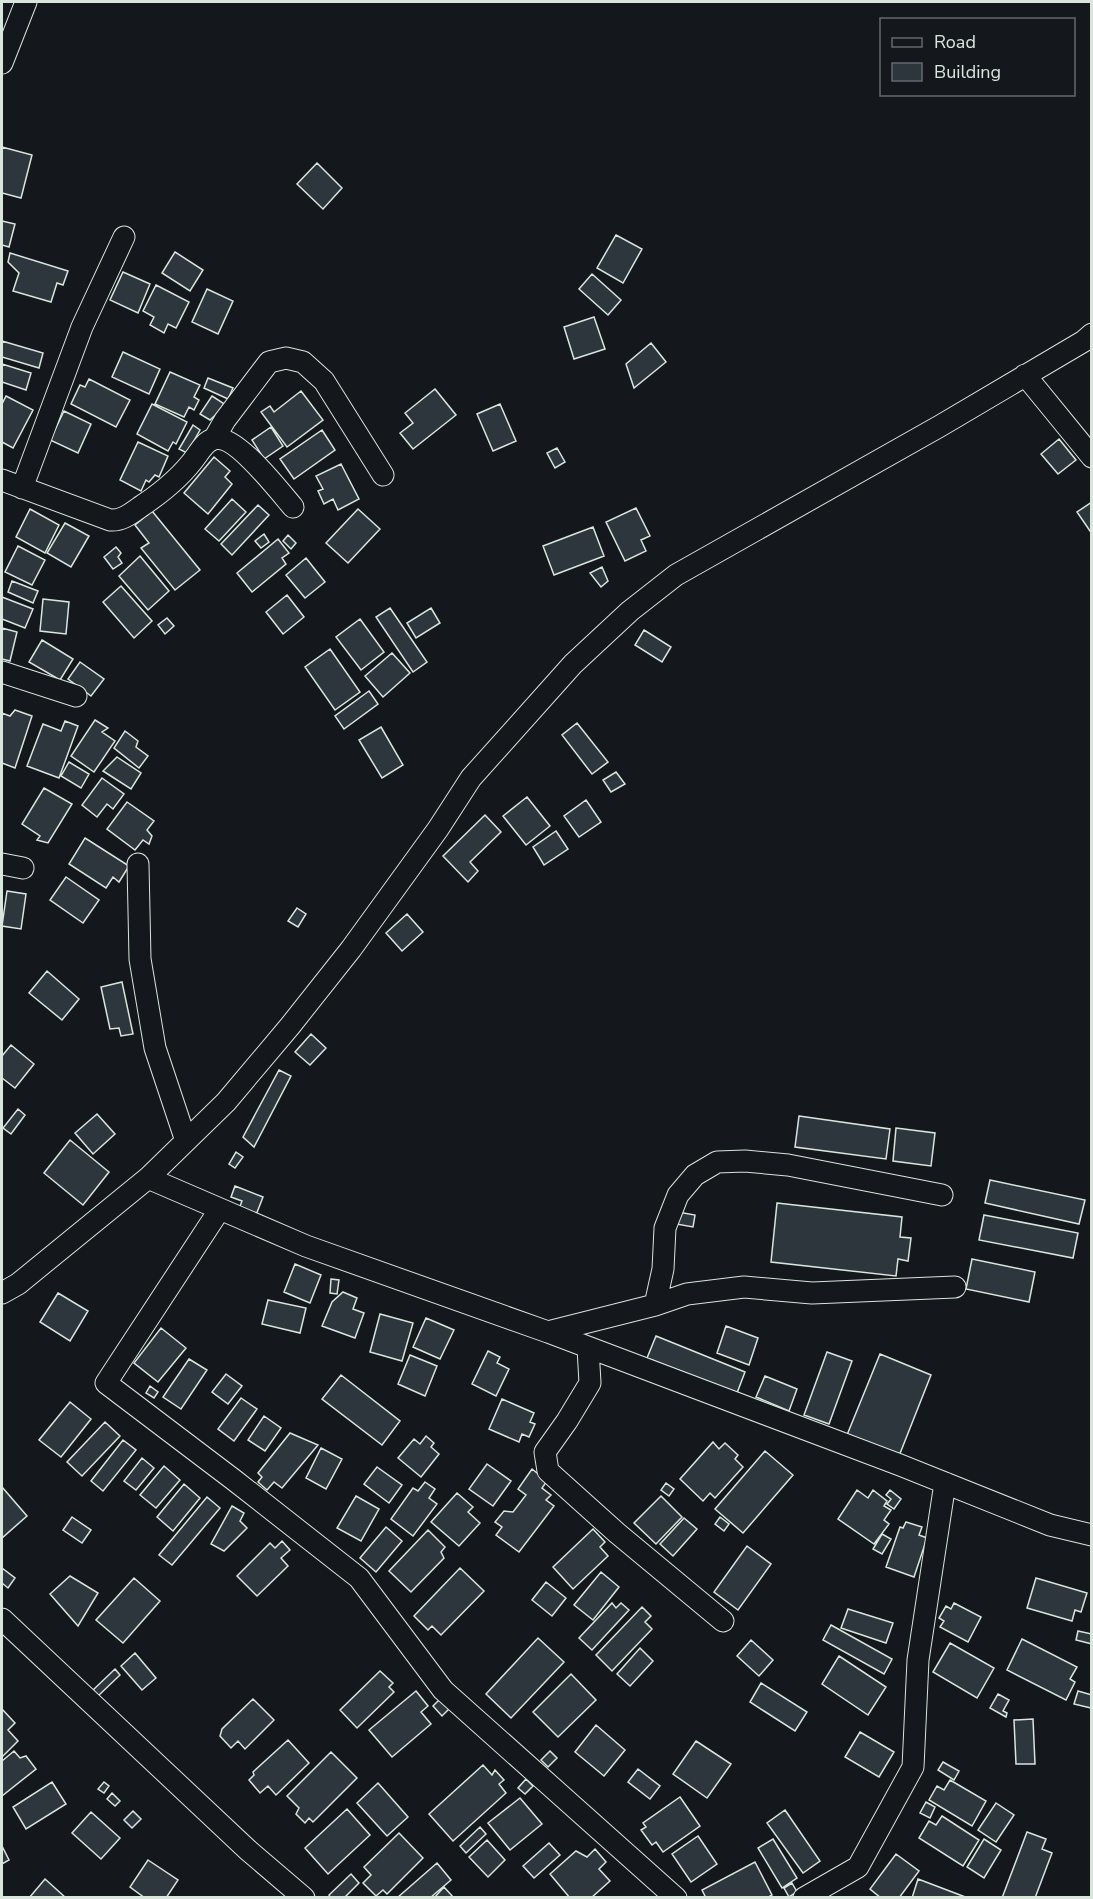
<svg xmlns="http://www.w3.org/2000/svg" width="1093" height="1899" font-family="'Nunito Sans',sans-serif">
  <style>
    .building { fill: #2c363c; stroke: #d8e6dc; stroke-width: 1.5 }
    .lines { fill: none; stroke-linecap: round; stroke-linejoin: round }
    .minor-casing { stroke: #d8e6dc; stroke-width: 23 }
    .minor { stroke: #14181c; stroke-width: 21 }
  </style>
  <rect width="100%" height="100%" fill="#14181c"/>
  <path class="building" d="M2,147l30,8 -11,43 -19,-5z
    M317,163l25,25 -19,21 -26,-25z
    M2,221l13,3 -6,23 -7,-2z
    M616,235l26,14 -19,34 -26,-15z
    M175,252l28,18 -13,21 -28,-18z
    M10,253l58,18 -5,14 -6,-2 -6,19 -38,-11 6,-18 -11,-11z
    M123,272l27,12 -12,29 -28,-13z
    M592,274l29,26 -13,15 -29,-26z
    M156,285l33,17 -13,26 -8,-4 -4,9 -14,-8 4,-8 -11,-6z
    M207,289l26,12 -15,33 -26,-12z
    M594,317l11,32 -31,10 -10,-32z
    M2,341l41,12 -4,15 -37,-11z
    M651,343l15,19 -32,26 -8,-24z
    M123,352l37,17 -11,25 -37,-17z
    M2,364l29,9 -5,17 -24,-8z
    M170,372l30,13 -6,12 5,3 -5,10 -5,-3 -5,10 -29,-13z
    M208,378l25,10 -5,11 -24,-11z
    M89,379l41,21 -14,27 -45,-23 9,-19 5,2z
    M435,389l21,26 -43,34 -13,-16 13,-10 -8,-10z
    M301,391l22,29 -36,27 -26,-35 9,-6 4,6z
    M6,396l27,14 -20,38 -11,-6v-38z
    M212,396l14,9 -16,15 -10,-6z
    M152,404l35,18 -11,22 -3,-2 -5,9 -31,-17z
    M500,404l16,37 -23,10 -16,-37z
    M64,411l27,13 -13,29 -28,-13z
    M193,425l7,5 -13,23 -8,-4z
    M271,427l12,19 -19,13 -12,-19z
    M322,430l13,20 -41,29 -14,-20z
    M1059,439l17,21 -18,14 -17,-20z
    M138,442l30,14 -9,21 -4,-2 -6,7 -3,-2 -5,11 -21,-11z
    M557,448l8,14 -10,6 -8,-15z
    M214,457l16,14 -5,6 7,7 -24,30 -24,-21z
    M341,464l18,35 -21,11 -5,-11 -9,5 -6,-13 5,-2 -7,-13z
    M232,499l14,13 -27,29 -14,-12z
    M1092,502v28l-2,1 -13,-19z
    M258,505l11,10 -37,40 -11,-11z
    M636,508l14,28 -9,4 5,11 -21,10 -19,-39z
    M30,509l29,16 -14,28 -29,-16z
    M358,509l22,20 -32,34 -22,-20z
    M152,511l48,59 -25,20 -34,-42 8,-5 -14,-18z
    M65,523l24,13 -18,31 -24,-14z
    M593,527l11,29 -50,19 -11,-29z
    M264,534l5,8 -8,6 -6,-7z
    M288,535l8,8 -5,6 -8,-8z
    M278,539l11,14 -7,5 4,6 -34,28 -15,-19z
    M18,546l27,14 -13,25 -27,-13z
    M116,547l5,6 -3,4 4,6 -9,6 -9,-12z
    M140,556l29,35 -21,19 -29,-34z
    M306,558l19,24 -20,16 -19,-23z
    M602,567l6,14 -7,6 -11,-14z
    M12,581l26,10 -5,12 -25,-11z
    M121,586l31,35 -18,17 -31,-36z
    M287,595l17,22 -21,17 -17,-22z
    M2,597l31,12 -8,19 -23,-9z
    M43,599l26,3 -3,32 -26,-3z
    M390,608l37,54 -14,10 -37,-55z
    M431,608l9,15 -24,15 -9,-15z
    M167,618l7,8 -9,8 -7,-9z
    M360,619l24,33 -23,18 -25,-33z
    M2,628l15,4 -7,29 -8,-2z
    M644,630l27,17 -9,15 -27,-17z
    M42,640l31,19 -13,21 -31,-18z
    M330,649l30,43 -25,18 -30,-43z
    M392,653l18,20 -27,24 -18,-21z
    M80,662l24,17 -13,17 -23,-17z
    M369,691l9,13 -34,25 -9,-13z
    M15,710l17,6 -17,52 -13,-5v-50l8,3z
    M95,720l13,8 -6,4 13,9 -21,31 -23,-16z
    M65,721l13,5 -19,52 -32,-12 16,-42 18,7z
    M577,723l31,39 -16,12 -30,-39z
    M381,727l22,38 -21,13 -23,-38z
    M125,731l13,10 -2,6 12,9 -9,12 -25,-20z
    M117,757l24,16 -10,16 -28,-18z
    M69,762l20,12 -8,14 -20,-12z
    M616,772l9,12 -14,8 -8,-12z
    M102,778l22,16 -11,15 -6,-5 -10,13 -15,-12z
    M44,788l28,16 -24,39 -11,-3 3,-4 -18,-12z
    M527,797l23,29 -24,19 -23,-29z
    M586,800l15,22 -22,15 -15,-21z
    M127,802l27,19 -7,9 5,6 -3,8 -6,-4 -8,10 -28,-21z
    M485,815l16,17 -31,30 8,9 -10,11 -25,-26z
    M556,831l12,18 -24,16 -11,-18z
    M85,838l44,28 -10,16 -6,-5 -7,11 -37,-24z
    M66,877l33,23 -16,23 -33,-23z
    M7,891l19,3 -5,35 -19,-3z
    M297,908l9,6 -8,13 -10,-6z
    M407,914l16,18 -21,19 -16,-18z
    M47,971l32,28 -17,21 -33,-27z
    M122,982l11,52 -12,2 -2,-8 -9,1 -9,-42z
    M311,1034l15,14 -16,17 -15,-13z
    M11,1045l23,19 -19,24 -13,-10v-22z
    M279,1070l12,6 -37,71 -11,-10z
    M18,1109l7,6 -14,19 -8,-6z
    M97,1114l18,20 -22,20 -18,-21z
    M799,1116l91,13 -4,30 -91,-12z
    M896,1128l39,5 -4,33 -38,-5z
    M70,1140l39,32 -26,33 -39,-32z
    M236,1152l7,5 -8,11 -6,-4z
    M990,1180l95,20 -6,24 -94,-21z
    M235,1186l28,11 -7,18 -17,-6 3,-8 -11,-4z
    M777,1203l125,14 -2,20 11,1 -3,23 -10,-2 -2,17 -125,-14z
    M678,1212l17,3 -2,12 -17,-3z
    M984,1215l94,18 -5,25 -94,-18z
    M972,1259l63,13 -6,30 -63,-13z
    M295,1264l26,11 -11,28 -26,-11z
    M331,1279l8,1 -2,14 -7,-1z
    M343,1292l14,6 -4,11 11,4 -9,25 -33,-12 10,-24z
    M58,1293l30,18 -18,30 -30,-19z
    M268,1300l38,8 -6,25 -38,-9z
    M380,1314l33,9 -11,38 -32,-9z
    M426,1318l28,12 -14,29 -27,-12z
    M726,1326l32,12 -9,27 -32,-12z
    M161,1328l25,20 -28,34 -24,-19z
    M656,1336l89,36 -8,21 -90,-35z
    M488,1351l12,6 -3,6 12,6 -13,27 -24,-12z
    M827,1352l25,9 -23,63 -25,-9z
    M880,1354l51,21 -32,81 -52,-21z
    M410,1355l27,11 -12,30 -27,-12z
    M189,1359l18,11 -26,39 -18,-12z
    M226,1374l16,12 -14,18 -16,-12z
    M341,1375l59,46 -18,24 -60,-46z
    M765,1376l32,13 -8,22 -33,-14z
    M150,1386l8,6 -4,6 -8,-5z
    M241,1398l16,11 -23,32 -16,-12z
    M502,1399l32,14 -4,9 5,2 -6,13 -7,-3 -3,8 -30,-13z
    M70,1402l21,17 -30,38 -22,-17z
    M264,1416l17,12 -16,23 -17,-11z
    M105,1422l15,14 -38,40 -15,-14z
    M290,1433l28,12 -36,43 -8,-6 -7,8 -9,-8 4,-5 -4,-4z
    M426,1436l8,7 -3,4 8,7 -18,23 -23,-19 16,-19 6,5z
    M123,1440l13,10 -33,41 -12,-10z
    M713,1442l6,7 6,-6 13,12 -3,4 8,8 -28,31 -5,-5 -7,8 -23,-22z
    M321,1448l21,11 -16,30 -20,-11z
    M765,1451l28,24 -50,58 -28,-24z
    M142,1458l12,10 -18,22 -12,-9z
    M487,1464l24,17 -18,25 -24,-17z
    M164,1466l16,14 -24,28 -16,-13z
    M377,1467l25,18 -13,18 -25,-19z
    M532,1469l15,12 -5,7 9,7 -5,5 8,6 -35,46 -23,-17 6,-8 -7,-5 9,-11 9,1 13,-17 -8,-6z
    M425,1482l10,7 -6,9 8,6 -24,32 -22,-17 22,-31 5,3z
    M666,1483l8,6 -5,7 -8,-6z
    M184,1484l16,14 -27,33 -16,-14z
    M2,1487l25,29 -25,22z
    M857,1490l11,8 5,-8 14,11 -3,5 7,4 -7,10 5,4 -15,20 -36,-25z
    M890,1490l11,9 -7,10 -7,-5 4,-5 -5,-4z
    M457,1493l16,14 -5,5 12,11 -21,23 -28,-24z
    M356,1496l23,13 -18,32 -24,-13z
    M661,1496l21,21 -26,27 -22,-21z
    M207,1497l13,11 -48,57 -13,-10z
    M232,1506l12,7 -4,8 7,7 -23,23 -13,-7z
    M72,1517l19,13 -9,13 -19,-13z
    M720,1517l9,7 -5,7 -9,-7z
    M684,1518l13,11 -24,27 -13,-12z
    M906,1522l16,5 -3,8 8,3 -13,39 -28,-10 14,-40 3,1z
    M386,1527l16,14 -26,31 -16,-14z
    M593,1529l12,13 -5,5 8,9 -35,33 -20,-22z
    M428,1530l17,17 -4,5 3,6 -33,34 -22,-21z
    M882,1534l9,5 -9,15 -9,-5z
    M282,1541l8,9 -9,8 7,8 -31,30 -20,-20 33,-33 5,5z
    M747,1546l24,18 -33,46 -24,-18z
    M2,1568l13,10 -7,10 -6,-5z
    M460,1568l24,23 -43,44 -9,-9 -4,4 -14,-14z
    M601,1572l18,15 -26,33 -19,-15z
    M70,1576l28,17 -20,33 -28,-32z
    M134,1578l26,23 -37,42 -27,-23z
    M1036,1578l51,15 -6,19 -6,-2 -3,11 -45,-13z
    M546,1582l20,16 -14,18 -20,-16z
    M612,1603l4,5 5,-5 8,7 -37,40 -13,-12z
    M954,1603l27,14 -13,25 -28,-15 4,-6 -5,-3 7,-12 5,3z
    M642,1607l9,9 -6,6 7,7 -40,42 -16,-16z
    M848,1609l45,14 -7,20 -45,-15z
    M831,1625l61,34 -8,15 -61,-34z
    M1078,1631l14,3v10l-16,-4z
    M538,1638l26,24 -53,56 -25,-24z
    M1022,1639l55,28 -7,12 5,3 -9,18 -59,-30z
    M751,1640l22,20 -14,16 -22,-20z
    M950,1643l44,25 -17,30 -44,-26z
    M640,1648l13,13 -23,25 -13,-12z
    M135,1653l21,25 -14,12 -21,-24z
    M839,1656l47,31 -18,28 -46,-31z
    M115,1669l5,6 -22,21 -5,-6z
    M380,1671l13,12 -4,4 5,5 -37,36 -17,-18z
    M571,1674l25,26 -38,37 -25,-25z
    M761,1683l46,29 -12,19 -45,-29z
    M416,1691l12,15 -7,6 10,12 -39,33 -23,-27z
    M1078,1691l14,4 -1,13 -17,-4z
    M998,1694l11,6 -6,11 4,2 -1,4 -16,-9z
    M441,1698l9,10 -8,8 -9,-10z
    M253,1699l21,21 -29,29 -7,-8 -7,7 -11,-12 2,-7z
    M2,1709l13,14 -7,7 10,11 -16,16z
    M1033,1719l2,45h-19l-2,-44z
    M596,1725l29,25 -21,26 -29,-24z
    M860,1732l34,20 -15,25 -34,-20z
    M288,1740l21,23 -33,32 -8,-9 -8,7 -11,-13 5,-5 -1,-3z
    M696,1741l35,23 -24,34 -34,-24z
    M14,1751l6,7 6,-2 10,13 -34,27v-35z
    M550,1751l7,7 -9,9 -7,-7z
    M331,1752l26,26 -44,44 -4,-4 -4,5 -9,-9 3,-6 -12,-12z
    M943,1762l16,9 -5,9 -16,-10z
    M483,1765l9,10 3,-5 9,10 -5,4 7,9 -53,48 -24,-27z
    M638,1769l22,17 -10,13 -22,-17z
    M526,1779l7,7 -8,8 -7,-6z
    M950,1780l36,21 -14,25 -43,-26 8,-14 7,4z
    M52,1782l14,22 -40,25 -13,-22z
    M104,1782l5,4 -5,7 -6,-4z
    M378,1783l30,34 -21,19 -30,-33z
    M112,1793l8,8 -5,5 -8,-7z
    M680,1797l20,29 -37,26 -7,-10 -4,3 -11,-15 5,-3 -3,-4z
    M520,1798l22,26 -32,26 -22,-27z
    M926,1802l9,5 -5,11 -10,-5z
    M996,1803l18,12 -18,27 -18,-12z
    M347,1809l23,26 -42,39 -23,-26z
    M785,1810l35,51 -17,12 -36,-50z
    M133,1811l8,8 -9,9 -8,-8z
    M91,1812l29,26 -19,21 -29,-26z
    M942,1816l37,24 -16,26 -44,-28 10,-17 7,4z
    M480,1827l6,7 -20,19 -6,-7z
    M1027,1832l19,7 -4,10 10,4 -17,45h-33z
    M399,1833l24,25 -36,36 -4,-4 -7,6 -13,-13 8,-8 -7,-8z
    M698,1836l19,28 -26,18 -19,-28z
    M773,1839l24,39 -15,10 -24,-40z
    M984,1839l17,11 -17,28 -17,-11z
    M487,1840l18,20 -17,17 -19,-20z
    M549,1843l11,12 -26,23 -11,-12z
    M2,1846l7,14 -7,4z
    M595,1849l11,13 -7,7 11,12 -19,17h-21l-20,-24 26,-23 11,6z
    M896,1854l23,17 -20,27h-18l-11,-9z
    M148,1860l30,20 -12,18h-21l-15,-11z
    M755,1862l17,33 -5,3h-61l-4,-8z
    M437,1863l14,17 -21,18h-33z
    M351,1874l8,9 -15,15h-13l-2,-3z
    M45,1879l21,19h-37z
    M918,1879l50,19h-56z
    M792,1883l5,9 -8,5 -5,-9z
    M444,1887l10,11h-20z"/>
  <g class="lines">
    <g class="minor-casing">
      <path id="minor" d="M2,63l24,-61
        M1025,375l67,82
        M214,439l11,-19 44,-58 17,-4 17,4 21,19 59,94
        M2,480l108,40c13,1 23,-8 33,-15 21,-14 40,-30 54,-50 4,-6 9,-14 17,-16 21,-6 66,53 79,68
        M22,488l60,-161 42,-90
        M2,672l74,24
        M2,864l21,4
        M138,864l2,95 15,89 31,93
        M148,1178l158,68 242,86 107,-27 32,-11 57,-7 68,6 143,-6
        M220,1209l-114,174 128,97 125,98 84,112 233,208
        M2,1293l16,-9 130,-106 78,-76 64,-76 61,-77 87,-120 33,-51 102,-114 57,-53 46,-36 264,-149 144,-85 8,-7
        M655,1305l8,-36 2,-41 13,-33 17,-20 22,-13 28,-1 43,4 154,30
        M548,1332l352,133 150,60 42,10
        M588,1348l2,35 -23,38 -22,31 3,19 69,62 106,88
        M2,1619l247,232 55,47
        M804,1898l54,-31 55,-100 5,-107 27,-177"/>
    </g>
    <use href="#minor" class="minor"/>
  </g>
  <rect width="1093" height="1899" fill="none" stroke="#d8e6dc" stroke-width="6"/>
  <rect x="880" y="18" width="195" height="78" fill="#14181c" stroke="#626a69" stroke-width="1.5"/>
  <rect x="892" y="38" width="30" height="9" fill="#14181c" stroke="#626a69" stroke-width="1.5"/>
  <text x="934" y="48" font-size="18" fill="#d8e6dc">Road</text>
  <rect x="892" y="63" width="30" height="18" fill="#2c363c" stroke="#626a69" stroke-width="1.5"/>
  <text x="934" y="78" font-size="18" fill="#d8e6dc">Building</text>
</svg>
